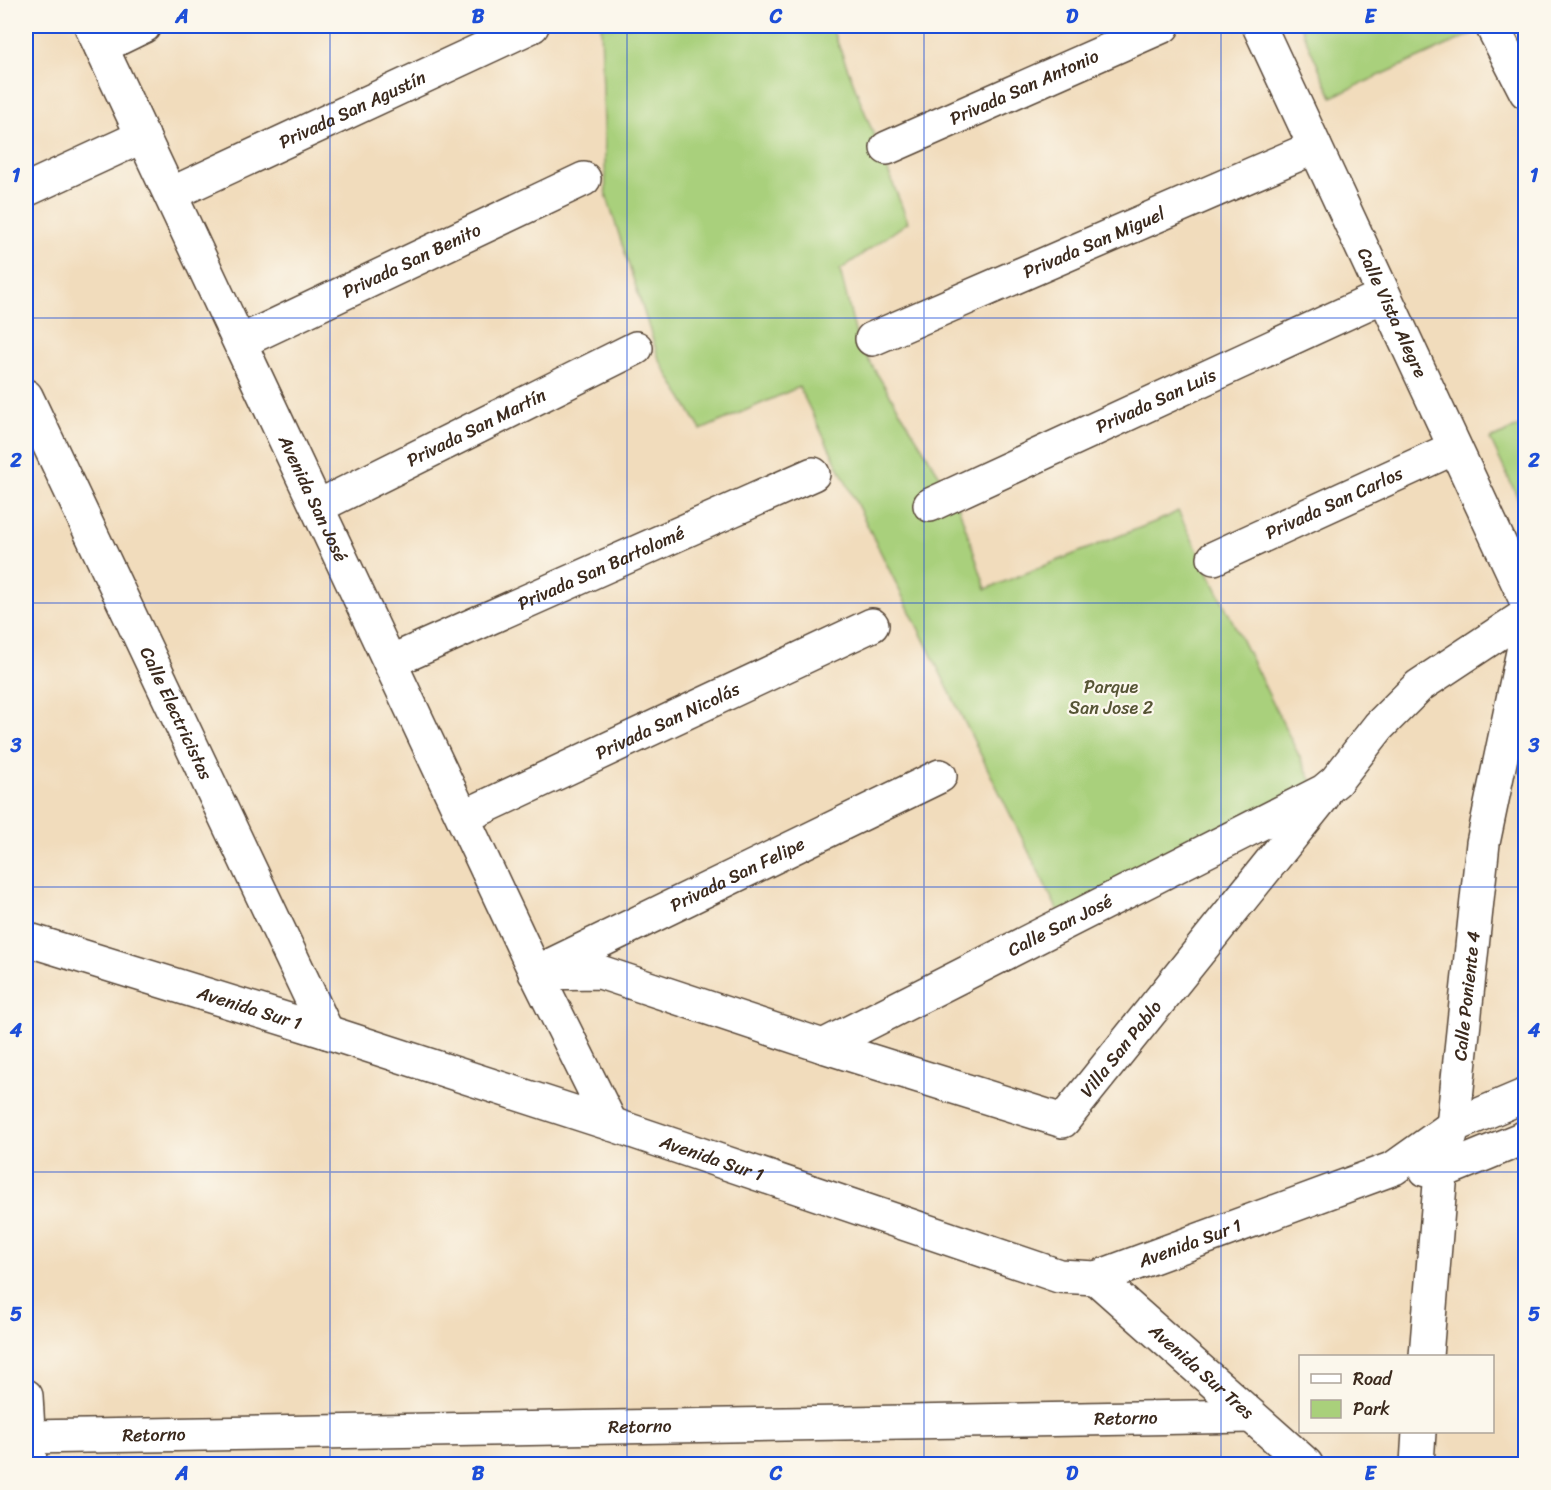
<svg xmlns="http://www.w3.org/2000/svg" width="1551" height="1490" font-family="Sriracha,sans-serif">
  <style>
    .green { fill: #a9d07b; stroke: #727d4c; stroke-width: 1.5 }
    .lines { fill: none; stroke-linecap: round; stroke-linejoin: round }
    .minor-casing { stroke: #564536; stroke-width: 36 }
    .minor { stroke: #fff; stroke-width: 33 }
    .grid { fill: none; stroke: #1d4ed8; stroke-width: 1.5; stroke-opacity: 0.55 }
    .labels { text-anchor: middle; stroke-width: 4.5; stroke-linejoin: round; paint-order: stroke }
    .street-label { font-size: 18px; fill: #3b2a1e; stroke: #fbf7ec }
    .park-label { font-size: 18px; fill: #565435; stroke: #fbf7ec }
    .neatline { fill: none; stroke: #1d4ed8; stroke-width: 2 }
    .grid-label { font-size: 20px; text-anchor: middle; font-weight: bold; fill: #1d4ed8 }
  </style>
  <rect width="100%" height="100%" fill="#fbf7ec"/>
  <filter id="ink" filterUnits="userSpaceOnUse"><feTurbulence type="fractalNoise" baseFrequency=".0167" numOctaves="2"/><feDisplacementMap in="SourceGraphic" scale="12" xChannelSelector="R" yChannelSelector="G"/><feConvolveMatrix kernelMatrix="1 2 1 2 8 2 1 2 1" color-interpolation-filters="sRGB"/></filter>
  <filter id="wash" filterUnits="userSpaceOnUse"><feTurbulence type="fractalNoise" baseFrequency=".008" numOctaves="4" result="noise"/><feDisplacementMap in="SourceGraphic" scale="24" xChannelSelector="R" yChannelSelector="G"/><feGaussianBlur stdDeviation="1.35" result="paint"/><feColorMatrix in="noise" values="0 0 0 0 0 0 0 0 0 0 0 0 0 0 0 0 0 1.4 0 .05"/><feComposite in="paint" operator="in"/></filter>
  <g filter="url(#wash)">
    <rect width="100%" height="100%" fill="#f1dcbc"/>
    <path class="green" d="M601,26h230l77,196 -68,48 18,73 100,162 28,84 181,-72 11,-6 135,273 -253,131 -261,-528 -98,43 -42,-71 -53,-165z
      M1300,26h169l3,8 -140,63z
      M1525,424v89l-35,-74z"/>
  </g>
  <g filter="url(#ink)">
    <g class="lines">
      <g class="minor-casing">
        <g id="minor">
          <path id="s1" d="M91,26l440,937 80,161"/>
          <path id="s2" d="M1259,26l267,574"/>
          <path d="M1492,26l34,66"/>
          <path d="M101,47l43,-21"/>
          <path id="s3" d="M887,148l276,-122"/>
          <path d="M26,190l117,-54"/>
          <path id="s4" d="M171,194l361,-168"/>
          <path id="s5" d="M872,339l443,-192"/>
          <path id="s6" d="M240,342l344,-163"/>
          <path id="s7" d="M26,396l301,636"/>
          <path id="s8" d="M930,505l453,-209"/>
          <path id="s9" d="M317,507l319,-159"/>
          <path id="s10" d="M1214,558l240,-110"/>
          <path id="s11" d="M390,662l423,-188"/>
          <path id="s12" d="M463,817l409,-192"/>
          <path id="s13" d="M26,939l301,93 284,92 448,152 37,2 298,-110 59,-42 73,-31"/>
          <path id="s14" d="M545,968l395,-192"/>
          <path id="s15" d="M535,973l65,-1 223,74 501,-255 12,-10 43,-55 40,-40 107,-71"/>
          <path id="s16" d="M823,1046l240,75 260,-324"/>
          <path d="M1426,1170l15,2 85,-35"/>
          <path id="s17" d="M1096,1278l210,186"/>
          <path id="s18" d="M1426,1356l15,-184 12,-46 30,-283 43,-206"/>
          <path d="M26,1396l4,68"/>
          <path id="s19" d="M28,1437l1223,-21"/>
          <path d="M1417,1464l2,-32"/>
        </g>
      </g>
      <use href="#minor" class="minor"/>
    </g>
  </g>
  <path class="grid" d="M330,26v1438M627,26v1438M924,26v1438M1221,26v1438M26,318h1500M26,603h1500M26,887h1500M26,1172h1500"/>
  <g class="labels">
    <g class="street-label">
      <text dy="6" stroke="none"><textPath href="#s3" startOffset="150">Privada San Antonio</textPath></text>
      <text dy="6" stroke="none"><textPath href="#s4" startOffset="200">Privada San Agustín</textPath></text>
      <text dy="6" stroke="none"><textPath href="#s5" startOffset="242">Privada San Miguel</textPath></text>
      <text dy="6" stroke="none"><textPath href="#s6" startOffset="190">Privada San Benito</textPath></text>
      <text dy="6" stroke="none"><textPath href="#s2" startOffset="316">Calle Vista Alegre</textPath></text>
      <text dy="6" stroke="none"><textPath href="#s8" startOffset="249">Privada San Luis</textPath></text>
      <text dy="6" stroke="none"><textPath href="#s9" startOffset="178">Privada San Martín</textPath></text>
      <text dy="6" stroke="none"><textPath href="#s1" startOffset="522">Avenida San José</textPath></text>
      <text dy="6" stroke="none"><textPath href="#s10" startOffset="132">Privada San Carlos</textPath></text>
      <text dy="6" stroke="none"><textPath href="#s11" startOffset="231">Privada San Bartolomé</textPath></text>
      <text dy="6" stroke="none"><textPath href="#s7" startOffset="351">Calle Electricistas</textPath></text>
      <text dy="6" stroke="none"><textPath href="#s12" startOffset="226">Privada San Nicolás</textPath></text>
      <text dy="6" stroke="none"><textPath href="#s14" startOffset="214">Privada San Felipe</textPath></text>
      <text dy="6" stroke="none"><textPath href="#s15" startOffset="566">Calle San José</textPath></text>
      <text dy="6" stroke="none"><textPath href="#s18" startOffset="363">Calle Poniente 4</textPath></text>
      <text dy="6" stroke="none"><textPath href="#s13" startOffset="234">Avenida Sur 1</textPath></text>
      <text dy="6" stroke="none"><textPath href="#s16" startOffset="344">Villa San Pablo</textPath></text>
      <text dy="6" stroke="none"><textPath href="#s13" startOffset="720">Avenida Sur 1</textPath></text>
      <text dy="6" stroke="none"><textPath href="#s13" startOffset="1224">Avenida Sur 1</textPath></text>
      <text dy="6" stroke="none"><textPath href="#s17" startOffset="141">Avenida Sur Tres</textPath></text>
      <text dy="6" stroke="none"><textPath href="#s19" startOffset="1098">Retorno</textPath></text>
      <text dy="6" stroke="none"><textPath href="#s19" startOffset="612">Retorno</textPath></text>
      <text dy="6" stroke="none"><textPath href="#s19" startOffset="126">Retorno</textPath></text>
    </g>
    <g class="park-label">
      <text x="1111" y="693">Parque<tspan x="1111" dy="21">San Jose 2</tspan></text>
    </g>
  </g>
  <rect width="1551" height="1490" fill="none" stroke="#fbf7ec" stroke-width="66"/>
  <rect x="1299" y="1355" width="195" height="78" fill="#fbf7ec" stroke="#aea59a" stroke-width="1.5"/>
  <rect x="1311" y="1374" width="30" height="9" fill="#ffffff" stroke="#aea59a" stroke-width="1.5"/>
  <text x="1353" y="1385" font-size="18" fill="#3b2a1e">Road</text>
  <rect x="1311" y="1400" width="30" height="18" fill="#a9d07b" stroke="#aea59a" stroke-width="1.5"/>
  <text x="1353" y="1415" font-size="18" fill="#3b2a1e">Park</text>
  <rect x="33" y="33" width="1485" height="1424" class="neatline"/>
  <g class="grid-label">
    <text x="182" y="23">A</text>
    <text x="478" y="23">B</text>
    <text x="776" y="23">C</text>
    <text x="1072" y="23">D</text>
    <text x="1370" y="23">E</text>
    <text x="16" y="182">1</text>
    <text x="1534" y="182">1</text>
    <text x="16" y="467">2</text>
    <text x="1534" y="467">2</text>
    <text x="16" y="752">3</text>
    <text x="1534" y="752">3</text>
    <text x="16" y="1037">4</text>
    <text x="1534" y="1037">4</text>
    <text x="16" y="1321">5</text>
    <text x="1534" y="1321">5</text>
    <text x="182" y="1480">A</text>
    <text x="478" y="1480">B</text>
    <text x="776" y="1480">C</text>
    <text x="1072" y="1480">D</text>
    <text x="1370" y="1480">E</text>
  </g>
</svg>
